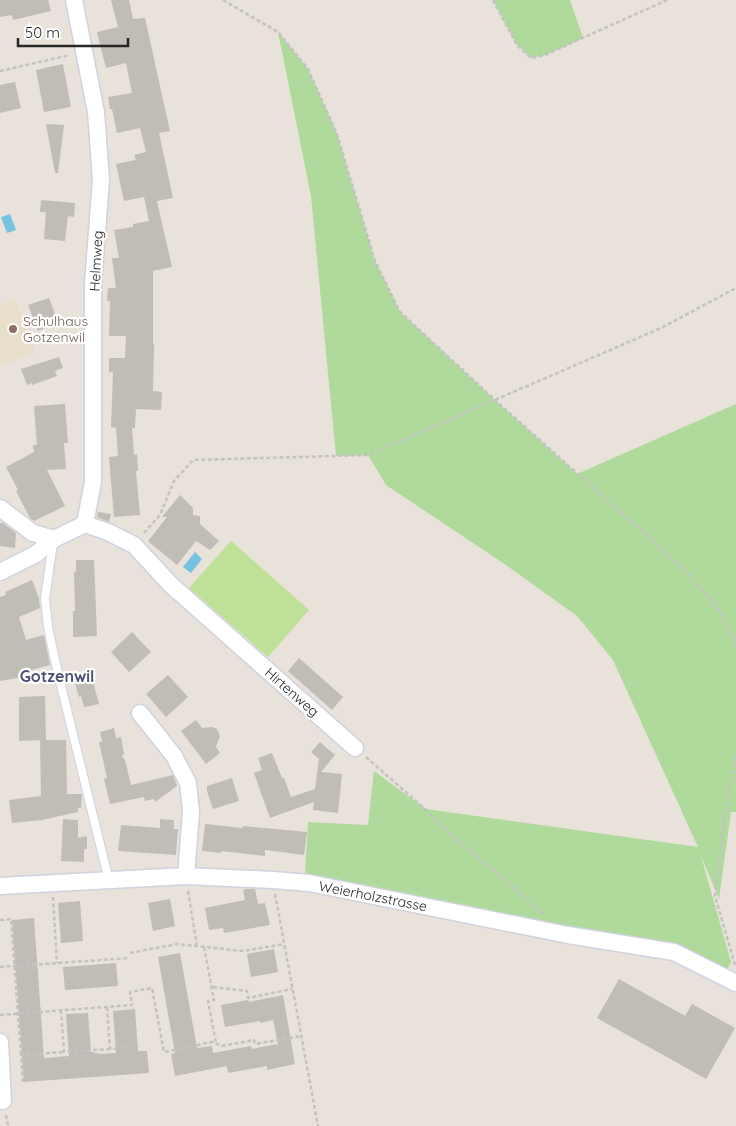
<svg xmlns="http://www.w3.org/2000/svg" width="736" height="1126" font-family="Quicksand,sans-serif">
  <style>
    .education { fill: #e8dfca }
    .green { fill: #afda9b }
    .pitch { fill: #bfe097 }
    .water { fill: #76c2e1 }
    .building { fill: #c0bcb6 }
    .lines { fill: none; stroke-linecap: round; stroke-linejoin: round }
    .service-casing { stroke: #cfd2df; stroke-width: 10 }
    .minor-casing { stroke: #cfd2df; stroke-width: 19 }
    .path { stroke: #c3c3c3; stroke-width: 2.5; stroke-dasharray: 4 2.5; stroke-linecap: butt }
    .service { stroke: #fff; stroke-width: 8 }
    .minor { stroke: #fff; stroke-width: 16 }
    .education-dot { fill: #8d6e63; stroke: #fff; stroke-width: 2 }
    .labels { text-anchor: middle; stroke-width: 4.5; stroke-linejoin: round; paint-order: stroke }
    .street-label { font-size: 14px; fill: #272727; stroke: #fff }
    .education-label { font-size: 14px; fill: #785e54; stroke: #fff; text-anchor: start }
    .quarter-label { font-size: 16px; font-weight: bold; fill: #4d5272; stroke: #fff }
  </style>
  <rect width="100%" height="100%" fill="#e8e2da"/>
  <path class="education" d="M15,299l20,54 -35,13v-61z"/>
  <path class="green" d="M493,0h77l13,38 -38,17 -14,3 -14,-13z
    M278,32l30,37 29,65 38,127 25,51 95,88 82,74 159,-70v408h-5l-12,87 -18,-43 30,106 -3,6h-5l-345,-77 -73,-17 3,-52 60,3 6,-54 52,38 272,38 -85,-187 -36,-44 -74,-53 -117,-78 -18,-30 -32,1 -25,-260z"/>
  <path class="pitch" d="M231,541l78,69 -41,47 -79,-69z"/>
  <path class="water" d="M10,214l6,16 -9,3 -6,-16z
    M195,552l7,7 -11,14 -8,-6z"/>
  <path class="building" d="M0,0h48l3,11 -38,9 -1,-5 -12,2z
    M111,0h18l4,19 12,-1 25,113 -11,2 14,65 -16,3 15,66 -19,4v73h1l-1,47 9,1 -1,18 -25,-1 -1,19h-3l2,27 3,-1 1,17h-2l4,44 -26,2 -5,-60 9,-1 -2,-28 -5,-1 2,-55h-4v-14h16l1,-22h-17l1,-35h-3l1,-13h8l-4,-30h7l-5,-28 19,-3v-3l16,-3 -5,-24 -20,4 -8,-37 20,-4 -2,-5 12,-3 -6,-24 -23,5 -5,-24h-2l-2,-12 24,-4 -6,-30 -20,5 -6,-23 -3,-13 21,-5z
    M63,64l8,43 -27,5 -8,-42z
    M15,82l6,26 -21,5v-28z
    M46,124l18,1 -6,48h-3z
    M41,200l34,3 -1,14 -6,-1 -3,25 -21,-2 2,-27h-6z
    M49,298l7,19 -7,3 3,5 -14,6 -10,-26z
    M59,357l4,11 -8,3 2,5 -25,9v-2l-5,2 -6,-16z
    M65,404l3,39h-4l2,26 -19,1 18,36 -31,15 -4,-3 -14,-27 2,-1 -12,-23 28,-15 -1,-7h4l-3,-39z
    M180,495l13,13v7l7,1v8l19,17 -9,9 -14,-9 -19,24 -29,-24 19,-24h-5z
    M98,512l13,2 -2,8 -12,-5z
    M0,523h3l13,10 -1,15 -15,-2z
    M76,560h18l3,76 -24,1v-26h2l-1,-39h2z
    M32,580l7,18 1,10 -21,9 7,23 18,-5 6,30 -22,6v5l-28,5v-84l6,-2 -1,-3z
    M132,632l19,20 -22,20 -18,-20z
    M299,658l44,39 -11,13 -44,-39z
    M91,674l8,30 -15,3 -3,-11 -2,1 -4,-14 3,-1 -1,-4z
    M168,675l20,22 -22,20 -20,-23z
    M45,696l1,44 -27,1v-44z
    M196,720l6,8 10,-1 5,2 3,7 -4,11 4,6 -14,11 -25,-33z
    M114,728l2,10 5,-1 3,17 -2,2 3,4 6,25 42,-10 4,11 -22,16 -1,-3 -9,2 -1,-4 -34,7 -6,-25 3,-1 -8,-36h3l-2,-10z
    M40,740h26l1,54h15l-1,14h-3v4l-36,8 -30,3 -3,-23 32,-4z
    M320,742l15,13 -14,17 21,2 -4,39 -25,-3 1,-8 -44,16 -16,-45 8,-3 -4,-12 14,-5 10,25h2l7,19 24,-8 4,-30 -8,-7z
    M232,778l7,23 -26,8 -6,-18v-5z
    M63,819l15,1v18l9,-2v13h-3v13l-23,-1z
    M160,819l14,1v9h4l-2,26 -58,-4 3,-26 39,3z
    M205,824l38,4v-2l64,6 -3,23 -39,-5v6l-44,-5v2l-19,-2z
    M246,889h9l3,15 7,-1 5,22 -46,8 -1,-5 -14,2 -4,-22 40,-8 -2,-10z
    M170,899l5,27 -22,5 -5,-28z
    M80,901l3,40 -22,2 -3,-40z
    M34,918l10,140 25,-2 -3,-42 22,-1 3,39 10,2 15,-1 -3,-42 22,-2 3,42h9l2,22 -125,9 -12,-162z
    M274,949l4,23 -27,5 -4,-23z
    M180,953l17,95 15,-2 1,7 38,-7 1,3 26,-5 -5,-24 -13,3v-2l-35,6 -4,-22 27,-5 1,2 34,-7 12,69 -28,6v-4l-39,7 -1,-7 -52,10 -4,-22 4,-1 -17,-96z
    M116,963l2,23 -53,4 -2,-23z
    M619,979l66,37 7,-12 43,24 -29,51 -109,-61z"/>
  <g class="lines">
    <g class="service-casing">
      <path id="service" d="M53,543l-8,55 3,29 8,38 53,216"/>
    </g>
    <g class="minor-casing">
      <path id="minor" d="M74,0l22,112 5,68 -8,103v199l-8,42
        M0,508l33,25 21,6
        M0,572l36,-18 18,-15 31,-15 23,8 26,13 37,40 184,163
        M140,713l34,43 14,27 3,29 -5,64
        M0,886l186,-10 87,4 36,3 259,52 106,17 62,31
        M0,1042l3,59"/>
    </g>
    <path class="path" d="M223,0l55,32 30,37 29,65 38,127 25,51 95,88 188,168 38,44 15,35
      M493,0l24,45 14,13 14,-3 122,-55
      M0,71l70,-16
      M144,533l16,-18 14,-34 19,-21 175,-5 293,-127 75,-40
      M366,757l59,52 23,23 96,82
      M188,891l9,55
      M275,894l43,232
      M53,897l4,66
      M0,920l11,-1 10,136
      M204,947l10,53 -6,1 8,42
      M130,953l47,-9 66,7 41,-7
      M735,965l-20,-69 11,-89 10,-53
      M0,967l130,-9
      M213,987l34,4 1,7 44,-9
      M107,1007l3,42 20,-2
      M61,1010l3,42 46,-3
      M0,1015l132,-10 -2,-13 22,-4 12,64 48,-10 10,4 32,-6 1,4 46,-8
      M23,1082l-2,-27 43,-3
      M6,1115l2,11"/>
    <use href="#service" class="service"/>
    <use href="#minor" class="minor"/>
  </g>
  <circle class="education-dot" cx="13" cy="329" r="5"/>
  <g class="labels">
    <g class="street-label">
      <text transform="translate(96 261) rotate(-87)" y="5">Helmweg</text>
      <text transform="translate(292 692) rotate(41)" y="5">Hirtenweg</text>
      <text transform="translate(373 896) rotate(11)" y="5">Weierholzstrasse</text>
    </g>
    <g class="education-label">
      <text x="23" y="326">Schulhaus<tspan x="23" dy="16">Gotzenwil</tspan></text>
    </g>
    <g class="quarter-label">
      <text x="57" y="682">Gotzenwil</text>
    </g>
  </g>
  <path d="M18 38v8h110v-8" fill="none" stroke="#272727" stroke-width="2.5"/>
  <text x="25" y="38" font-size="15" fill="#272727" stroke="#ffffff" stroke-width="4" paint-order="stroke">50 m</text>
</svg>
